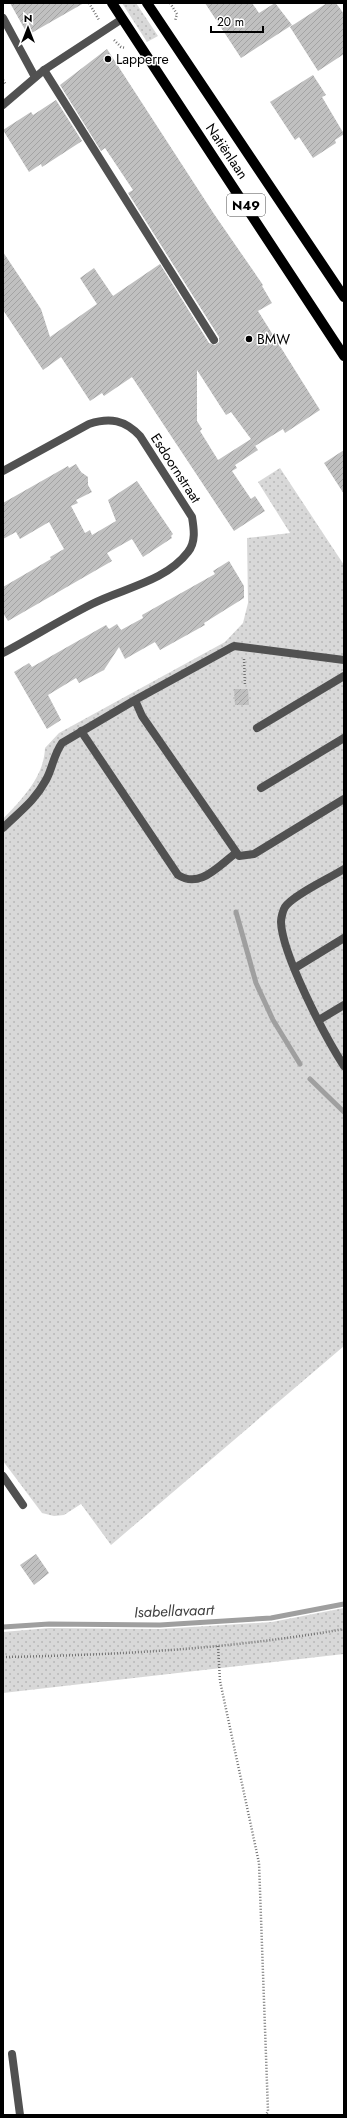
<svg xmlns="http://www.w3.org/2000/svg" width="347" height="2118" font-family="Jost,sans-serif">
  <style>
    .grass { fill: url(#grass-dots) }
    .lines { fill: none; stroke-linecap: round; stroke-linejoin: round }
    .stream { stroke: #9f9f9f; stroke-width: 5 }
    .building { fill: url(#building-hatch); fill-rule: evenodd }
    .path { stroke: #737373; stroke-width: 2.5; stroke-dasharray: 1 2; stroke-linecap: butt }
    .service { stroke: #515151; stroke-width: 8 }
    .minor { stroke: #515151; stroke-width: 8 }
    .primary { stroke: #000; stroke-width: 10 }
    .poi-dot { fill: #000; stroke: #fff; stroke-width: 1.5 }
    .labels { text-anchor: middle; stroke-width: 3; stroke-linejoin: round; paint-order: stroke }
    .shield { fill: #fff; stroke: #4c4c4c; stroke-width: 1 }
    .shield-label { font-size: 13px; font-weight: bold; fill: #000 }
    .poi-label { font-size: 14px; fill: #000; stroke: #fff; text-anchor: start }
    .street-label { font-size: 14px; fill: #000; stroke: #fff }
    .water-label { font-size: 15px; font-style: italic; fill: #404040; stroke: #fff }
  </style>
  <defs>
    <pattern id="grass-dots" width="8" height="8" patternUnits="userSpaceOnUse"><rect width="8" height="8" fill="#d8d8d8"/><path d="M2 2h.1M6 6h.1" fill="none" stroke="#b8b8b8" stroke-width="1.8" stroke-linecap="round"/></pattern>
    <pattern id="building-hatch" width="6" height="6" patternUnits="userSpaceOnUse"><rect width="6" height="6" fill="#c0c0c0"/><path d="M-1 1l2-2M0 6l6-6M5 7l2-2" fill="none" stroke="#a3a3a3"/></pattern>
  </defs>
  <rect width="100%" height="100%" fill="#fff"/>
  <path class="grass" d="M122,3h14l22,33 -11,6z
    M280,468l64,97v781l-233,199 -30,-41 -17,11 -10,1 -12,-3 -39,-52v-642c19,-20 41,-42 42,-71l14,-15 166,-91 18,-19 5,-20 -1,-65 43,-5 -32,-51z
    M344,1608v46l-341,39v-61l46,-4 111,1 112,-7z"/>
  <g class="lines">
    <path class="stream" d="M236,912l20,71 17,37 27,44
      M310,1079l34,33
      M3,1627l46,-3 111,1 111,-7 73,-14"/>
  </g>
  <path class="building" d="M10,3h74l-56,32z
    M205,3h47l7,10 16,-10 17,22 -51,33z
    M327,3h9l8,11v40l-26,17 -28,-44z
    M107,49l107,165 49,71 -1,1 10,17 -14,8 62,99 -35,23 -2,-4 -28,17 -4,-6 7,10 -23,15 2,3 -5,3 19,28 4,-3 10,15 -31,20 -102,-154 -28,19 -2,-3 -12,8 -29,-44 -18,13 -40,-60v-58l38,57 9,28 47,-33 -17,-26 14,-10 19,28 47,-32 49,79 6,2 4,-3v-5l-91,-144 5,-3 -28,-42 -4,3 -41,-66zM197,370l29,45 5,-3 20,27 -33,21 -18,-29 2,-2 -5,-8z
    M313,75l13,20 -4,2 22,37 -9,6 1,3 -23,15 -14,-21 -4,3 -25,-38z
    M56,100l26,41 -40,26 -1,-3 -12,8 -26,-42 28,-18 2,3z
    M344,450v44l-20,-31z
    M76,464l5,8 7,5v8l4,7 -16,8 2,3 -7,3 14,27 5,-3 2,5 24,-14 -8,-21 29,-19 36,53 -2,2 1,2 -29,19 -11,-18 -25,14 5,8 -104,60 -5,-8v-26l48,-28 -1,-2 14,-8 -15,-27 -29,17 -4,-7 -13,7v-36l65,-37 1,2z
    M229,561l15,25v12l-40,25 1,2 -45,25 -5,-8 -30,17 -6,-12 -15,23 -25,13 -3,-5 -28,17 13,25 -14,9 -33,-57 15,-9 3,4 74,-42 3,4 8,-5 4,6 22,-12 -1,-3 73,-41 -2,-3z
    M234,689h14l1,16h-14z
    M36,1554l13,19 -15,12 -14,-20z"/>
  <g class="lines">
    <path class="path" d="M89,3l10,17
      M170,3l7,11 -2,7
      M114,40l7,7 5,1
      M3,80l3,5
      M244,659l1,27
      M218,1646l2,35 39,182 9,248 -2,4
      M3,1657c114,-2 228,-8 341,-28"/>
    <path class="service" d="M3,18l32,59
      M44,70l170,270
      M135,700l7,16 97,140 15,-2 90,-55
      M257,728l87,-52
      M81,731l97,144c22,14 40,-9 58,-22
      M261,788l83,-50
      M3,828c17,-17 31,-26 43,-48 7,-13 7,-24 16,-37l73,-43 99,-54 110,14
      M344,869c-14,9 -51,26 -59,38 -2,3 -4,11 -4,15 1,32 44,115 63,144
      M295,968l49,-30
      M319,1020l25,-15
      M3,1476l20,29
      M12,2054l8,61"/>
    <path class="minor" d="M3,105l41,-35 78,-51
      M3,471l86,-47c21,-7 36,-4 51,12l52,81c2,12 4,25 -4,35 -23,30 -65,36 -96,52 -30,15 -59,33 -89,49"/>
    <path class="primary" d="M112,3l232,353
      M147,3l197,294"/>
  </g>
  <g class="poi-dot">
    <circle cx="108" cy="59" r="4"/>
    <circle cx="249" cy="339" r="4"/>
  </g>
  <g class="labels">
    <rect class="shield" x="227" y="194" width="38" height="22" rx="3"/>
    <g class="shield-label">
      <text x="246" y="210">N49</text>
    </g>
    <g class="poi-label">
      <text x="116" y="64">Lapperre</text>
      <text x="257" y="344">BMW</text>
    </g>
    <g class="street-label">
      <text transform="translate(227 151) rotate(56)" y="5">Natiënlaan</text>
      <text transform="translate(176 468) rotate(57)" y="5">Esdoornstraat</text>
    </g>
    <g class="water-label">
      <text transform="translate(174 1611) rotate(-2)" y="5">Isabellavaart</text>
    </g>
  </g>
  <rect width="347" height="2118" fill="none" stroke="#000000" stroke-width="8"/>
  <g transform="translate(28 28)" stroke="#ffffff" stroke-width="3" paint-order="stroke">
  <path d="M0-3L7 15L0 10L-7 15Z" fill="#000000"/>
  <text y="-6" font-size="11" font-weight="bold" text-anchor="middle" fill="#000000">N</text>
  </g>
  <path d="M211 26v6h52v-6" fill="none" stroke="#000000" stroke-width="2"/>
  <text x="217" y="26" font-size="12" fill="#000000" stroke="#ffffff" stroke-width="3" paint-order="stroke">20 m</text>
</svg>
